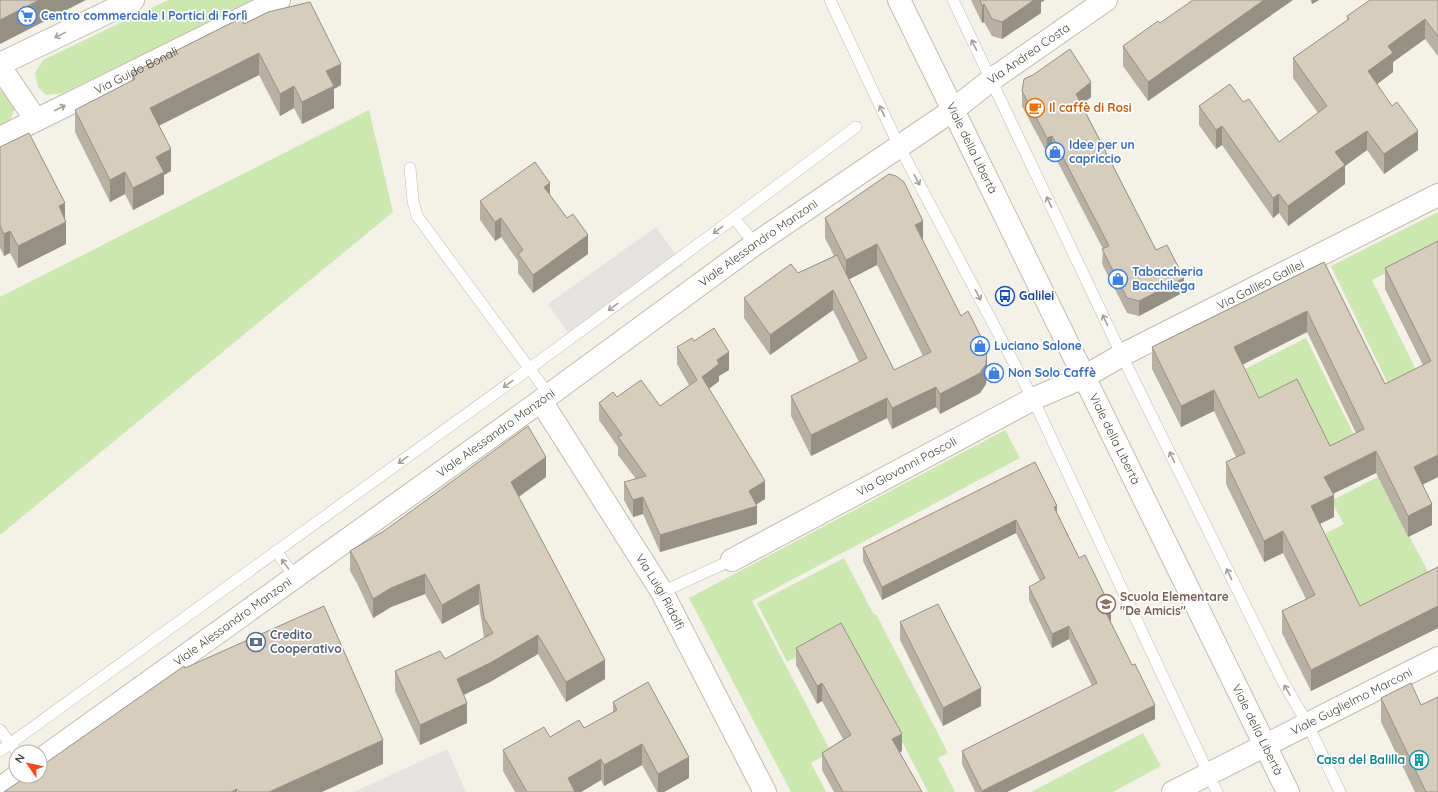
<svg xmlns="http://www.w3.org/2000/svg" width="1438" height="792" font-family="Quicksand,sans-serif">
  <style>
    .green { fill: #cce8b0 }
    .parking { fill: #e5e3df }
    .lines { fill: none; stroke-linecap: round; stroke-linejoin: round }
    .lane-casing { stroke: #c2bcad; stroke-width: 12 }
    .street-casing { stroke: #c2bcad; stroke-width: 24 }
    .lane { stroke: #fff; stroke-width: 11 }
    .street { stroke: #fff; stroke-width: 22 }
    .wall { fill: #b8b0a3; fill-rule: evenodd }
    .shaded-wall { fill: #969084 }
    .building { fill: #d6cdbd; stroke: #969084; fill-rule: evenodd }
    .oneway { stroke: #a3a09a }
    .labels { text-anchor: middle; stroke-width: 3.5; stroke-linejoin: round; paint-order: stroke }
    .shop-label { font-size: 12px; font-weight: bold; fill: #366cbe; stroke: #fff; text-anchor: start }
    .street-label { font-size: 12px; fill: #474236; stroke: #fff }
    .food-label { font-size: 12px; font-weight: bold; fill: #c56008; stroke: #fff; text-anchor: start }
    .transit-label { font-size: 12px; font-weight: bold; fill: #164399; stroke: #fff; text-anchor: start }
    .education-label { font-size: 12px; font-weight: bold; fill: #785e54; stroke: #fff; text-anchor: start }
    .service-label { font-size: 12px; font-weight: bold; fill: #4e5e75; stroke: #fff; text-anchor: start }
    .culture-label { font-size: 12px; font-weight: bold; fill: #0d838f; stroke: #fff; text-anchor: end }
  </style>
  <rect width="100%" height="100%" fill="#f4f1e8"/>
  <path class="green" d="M168,0h87l-192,93 -17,2 -8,-8 -3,-14 8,-13z
    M0,90l9,4 7,12 -6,14 -10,5z
    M369,110l24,102 -393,323v-238z
    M1438,212v34l-66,34 47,96 -28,14 -60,-124z
    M1306,338l55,111 -49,26 -42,-57 -25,-49z
    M1005,430l15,28 -268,143 79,151 -20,11 15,29h-35l-102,-194z
    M1378,477l54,102 -73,39 -42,-80 27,-14 -13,-23z
    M844,558l30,57 2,-1 72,139 -10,5 17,34h-27l-82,-160 -59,30 -30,-59z
    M1143,733l18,33 -48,26h-82z"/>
  <path class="parking" d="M656,227l27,38 -108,77 -27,-38z
    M447,749l19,43h-112z"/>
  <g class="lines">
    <g class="lane-casing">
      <path id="lane" d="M830,0l69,146 134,253 184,393
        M953,0l175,368 155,314 24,41 33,69
        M410,168l3,33 4,15 132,179
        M734,218l122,-91
        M276,551l19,26
        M662,592l70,-32
        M0,730l17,22
        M0,751l522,-377 212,-156 21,26"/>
    </g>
    <g class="street-casing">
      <g id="street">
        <path id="s1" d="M899,0l389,792"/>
        <path d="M0,64l133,-64"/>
        <path d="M0,67l36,53"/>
        <path id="s2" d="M0,138l279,-138"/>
        <path id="s3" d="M541,401l121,191 103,200"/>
        <path id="s4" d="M732,560l301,-161 51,-22 38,-22 316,-160"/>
        <path id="s5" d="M40,760l509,-365 206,-151 198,-134 38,-30 115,-80"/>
        <path d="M0,789l17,-13"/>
        <path id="s6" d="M1173,792l265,-134"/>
      </g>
    </g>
    <use href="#lane" class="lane"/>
    <use href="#street" class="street"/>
  </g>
  <path class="wall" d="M971,0h74l-4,2v11l-39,26 -10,-3 -8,-14 -2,1z
    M1310,0h9l-7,4z
    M1438,0v56l-13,-17 -32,23v10l-16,12 41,66 -34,24 -17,-24 -22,16v18l-57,42 -9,-13 -6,5 -51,-73 -6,4 -17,-24v-19l44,-4 36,40 39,-29 -25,-35v-20l54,-38v-4z
    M1160,23l-12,78 -25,-35v-20z
    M244,24l97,61 -7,4v19l-32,16 -8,-16 -14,8 -21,-41 -100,51 12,45 -7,4v19l-31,16 -8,-16 -15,8 -35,-70v-22l57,-29v-8z
    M1022,91l69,6 -9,8 74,145 28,42 -45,24 -12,-3 -25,-49 1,-15 -51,-98 -5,2 -25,-47z
    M0,147l65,71 1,26 -48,24 -8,-15 -6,3 -4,-8z
    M550,195l38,59 -55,39 -15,-20v-12l-17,-24 -6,4 -15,-21v-19z
    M825,218l98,24 64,128 -1,14 -6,9 -40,21 -4,-7 -44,22 -5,-11 -76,38 -20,-40v-20l68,-34 -26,-52 -63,45 -26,-37v-20l90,-42 -9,-18zM877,265l46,91 -29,14 -45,-91z
    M1438,241v236l-15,7 9,41 -24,12 -32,-64 -43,21 1,23 -14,7 40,82 78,-39v61l-127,63 -29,-58v-22l24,-12 -23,-46 -19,9 -38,-78v-22l10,-5 -22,-46 -33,16 -29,-58v-22l172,-85 61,122 38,-19 -38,-76v-21zM1307,332l49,101 -26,13 -71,-48 -17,-34z
    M694,341l35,29 -10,6v5l-10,8 56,110 -9,5 1,20 -97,28 -17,-38 -10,3 -9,-17v-18l12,-3 -18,-24v-8l-19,-27v-17l18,-6 43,9 29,-21 -12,-21v-17z
    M1035,462l22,51 54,109 44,97 -148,73h-32l-13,-28v-13l130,-65 -23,-47 -17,9 -23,-48v-13l11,-6 -24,-48 -134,67 -19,-39v-13z
    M546,477l-27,20 86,182 -39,23 -28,-48 -48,28 -26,13 3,28 -47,22 -25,-54v-20l50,-12 39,-21 -5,-34 -37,20 -17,-30 -34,13 -18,11 -16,-35 -7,-12v-20z
    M900,622l81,84 -38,20 -43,-86z
    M796,648l106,103 -2,2 22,39h-88l-12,-22v-17l21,-14 -21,-38 -5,3 -21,-39z
    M1381,698l57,94h-23l-34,-70z
    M613,702l76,76 -25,14h-7l-15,-27 -38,21 -3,-6 -20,12h-66l-12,-21v-21l81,-22 29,-16z"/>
  <path class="shaded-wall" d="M39,0h47l-86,44v-24z
    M1034,0h11l-4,2v11l-39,26v-17z
    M1264,0h29l-145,101v-19z
    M1312,0h7l-7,4z
    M984,4v18l-2,1v-17z
    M1425,19v20l-32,23v10l-25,19v-20l20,-25z
    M259,53v22l-109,55v-22z
    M341,64v21l-7,4v19l-32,16v-22l24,-31z
    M1091,82v15l-15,12v-15z
    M294,86v22l-14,8v-22z
    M1222,126v19l-6,4v-19z
    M1367,131v19l-22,16v18l-57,42v-20l47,-54z
    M1418,131v19l-34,24v-20z
    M1052,136v15l-5,2v-15z
    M171,149v22l-7,4v19l-31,16v-22l23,-31z
    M125,172v22l-15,8v-22z
    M550,183v18l-6,-14z
    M1279,194v19l-6,5v-20z
    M65,203v19h1v22l-48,24v-22l41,-40z
    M501,218v19l-6,4v-19z
    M923,221v20l-8,-16z
    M10,231v22l-6,3v-22z
    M588,235v19l-55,39v-18z
    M877,244v21l-31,16v-21z
    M1184,278v14l-45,24v-15z
    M833,290v20l-63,45v-20z
    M1307,311v21l-73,37v-22z
    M987,349v21l-1,14 -6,9 -40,21v-20z
    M729,352v18l-10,6v5l-17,13v-17l15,-17z
    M936,387v20l-44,22v-21z
    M1214,390v21l-33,16v-21z
    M887,398v20l-76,38v-21z
    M1376,451v22l-52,25v-21z
    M1438,455v22l-24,12v-22z
    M546,457v20l-35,25v-20z
    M765,481v18l-16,10v-18z
    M1334,495v22l-23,11v-22z
    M643,497v17l-10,3v-17z
    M1432,504v21l-24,12v-21z
    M757,506v18l-97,28v-17z
    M1057,506v14l-3,-13z
    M1016,520v13l-134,67v-13z
    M1283,531v22l-19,9v-21z
    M425,574v20l-34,13 -18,11v-19l18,-11z
    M479,584v20l-37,20v-19z
    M1438,606v22l-127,63v-21z
    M1111,608v14l-6,-11z
    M1069,626v13l-17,9v-14z
    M538,635v19l-48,28 -33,16v-19z
    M605,660v19l-39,23v-20z
    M822,683v18l-5,3v-18z
    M981,688v18l-38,20v-18z
    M467,703v20l-47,22v-20z
    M1155,705v14l-148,73h-25v-1z
    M902,734v17l-10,6v-18z
    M383,740v24l-61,28h-53z
    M642,744v21l-38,21v-21z
    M689,757v21l-25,14h-6v-18z
    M601,759v21l-20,12h-13v-14z
    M237,789v3h-6z"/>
  <path class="building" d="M0,0h39l-39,20z
    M980,0h54l-32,22 -10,-3 -8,-15 -2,2z
    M1193,0h71l-116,82 -25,-36 35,-25 2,2z
    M1370,0h68v37l-13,-18 -37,27 5,7 -25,18 24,35 5,-4 21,29 -34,23 -17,-23 -32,21 10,13 -57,41 -9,-12 -6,4 -51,-72 -6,4 -17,-24 31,-22 13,18 6,-3 30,43 48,-36 -34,-48 56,-39 -2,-3z
    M310,2l31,62 -15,7 8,15 -32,16 -8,-16 -14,8 -21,-41 -109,55 21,41 -15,8 8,15 -31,16 -8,-16 -15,8 -35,-70 60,-31 -3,-6 109,-55 3,6 24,-12z
    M1070,49l21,33 -15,12 80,156 11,-5 17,33 -45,23 -12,-3 -25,-49 7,-3 -57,-110 -5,2 -25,-47 2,-12 9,-4z
    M29,133l36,70 -6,3 7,16 -48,24 -8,-15 -6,3 -4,-8v-79z
    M535,162l15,21 -6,4 23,31 6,-4 15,21 -55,40 -15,-21 5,-4 -22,-32 -6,4 -15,-21z
    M889,174l7,2 8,6 19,39 -8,4 46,91 7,-5 19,38 -1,15 -6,9 -40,21 -4,-7 -44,21 -5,-10 -76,37 -20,-39 76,-38 -34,-68 -63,45 -26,-37 47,-34 7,9 39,-18 57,115 37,-18 -54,-108 -31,16 -21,-42z
    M1438,241v214l-24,12 18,37 -24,12 -32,-65 -52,26 10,18 -23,11 49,100 78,-39v39l-127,64 -29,-59 33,-16 -32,-64 -19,10 -38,-79 19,-9 -31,-63 -33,16 -29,-59 172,-85 61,122 46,-23 -46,-93zM1307,311l57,118 -34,17 -33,-67 -38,19 -25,-51z
    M714,328l15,24 -12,8 2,4 -17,13 63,104 -16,10 8,15 -97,29 -17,-38 -10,3 -9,-18 22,-6 -28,-39 4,-2 -23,-32 14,-11 4,5 24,-17 19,26 37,-26 -20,-33 15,-9 2,3z
    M528,426l18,31 -35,25 94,178 -39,22 -28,-47 -48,28 -33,16 10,24 -47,22 -25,-54 45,-20 5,8 48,-26 -9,-15 -5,-34 -37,21 -17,-31 -34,14 -18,11 -16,-36 -7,-12 34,-20z
    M1035,462l22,44 -3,1 25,51 6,-3 26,53 -6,3 27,54 3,-1 20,41 -173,86 -20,-40 135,-68 -28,-57 -17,8 -23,-47 16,-9 -29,-58 -134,67 -19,-39z
    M938,604l43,84 -38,20 -43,-86z
    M324,606l59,134 -114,52h-30l-2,-3 -6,3h-227l23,-16h13v-9l144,-101 1,2z
    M841,623l61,111 -10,5 30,53h-79l-21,-39 29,-18 -29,-52 -5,3 -21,-38z
    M648,682l41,75 -31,17 -16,-30 -38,21 -3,-6 -33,19 7,14h-48l-24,-42 41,-23 6,10 29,-17 5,8 33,-18 -4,-8z
    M1411,683l10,22 17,-8v95h-12l-45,-94z"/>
  <defs><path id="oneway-shaft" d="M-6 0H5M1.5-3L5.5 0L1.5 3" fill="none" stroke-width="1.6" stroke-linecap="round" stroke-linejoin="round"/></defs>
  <g class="oneway">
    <use href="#oneway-shaft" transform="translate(60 35) rotate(154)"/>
    <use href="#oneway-shaft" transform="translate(974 45) rotate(-116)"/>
    <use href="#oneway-shaft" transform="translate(60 108) rotate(-26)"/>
    <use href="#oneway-shaft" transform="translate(882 111) rotate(-115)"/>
    <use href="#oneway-shaft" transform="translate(917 180) rotate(62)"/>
    <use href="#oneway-shaft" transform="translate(1049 202) rotate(-115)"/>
    <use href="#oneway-shaft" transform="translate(718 230) rotate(144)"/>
    <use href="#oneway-shaft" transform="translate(978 295) rotate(62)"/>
    <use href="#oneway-shaft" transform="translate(613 307) rotate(144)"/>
    <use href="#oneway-shaft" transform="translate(1105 320) rotate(-115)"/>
    <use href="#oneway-shaft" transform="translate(508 384) rotate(144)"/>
    <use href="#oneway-shaft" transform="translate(1172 457) rotate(-116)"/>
    <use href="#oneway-shaft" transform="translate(403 460) rotate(144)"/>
    <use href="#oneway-shaft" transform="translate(285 564) rotate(-126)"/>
    <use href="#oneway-shaft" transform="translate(1229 574) rotate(-116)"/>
    <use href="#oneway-shaft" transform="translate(1287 690) rotate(-120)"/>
  </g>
  <defs>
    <g id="supermarket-ring" transform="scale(1)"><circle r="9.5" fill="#fff" stroke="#3f7fe0" stroke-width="1.5"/><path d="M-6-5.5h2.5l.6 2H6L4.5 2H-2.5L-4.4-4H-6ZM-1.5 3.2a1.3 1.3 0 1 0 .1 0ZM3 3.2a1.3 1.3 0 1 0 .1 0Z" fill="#3f7fe0"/></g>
    <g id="cafe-ring" transform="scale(1)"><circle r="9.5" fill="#fff" stroke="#e8710a" stroke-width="1.5"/><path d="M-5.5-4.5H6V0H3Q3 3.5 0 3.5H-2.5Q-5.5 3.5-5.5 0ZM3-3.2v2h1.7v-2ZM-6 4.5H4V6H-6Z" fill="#e8710a"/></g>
    <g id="shop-ring" transform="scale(1)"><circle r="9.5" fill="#fff" stroke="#3f7fe0" stroke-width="1.5"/><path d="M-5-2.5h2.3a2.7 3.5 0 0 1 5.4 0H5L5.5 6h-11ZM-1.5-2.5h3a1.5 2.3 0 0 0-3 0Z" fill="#3f7fe0"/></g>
    <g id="bus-ring" transform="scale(1)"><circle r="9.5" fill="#fff" stroke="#1a4fb4" stroke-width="1.5"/><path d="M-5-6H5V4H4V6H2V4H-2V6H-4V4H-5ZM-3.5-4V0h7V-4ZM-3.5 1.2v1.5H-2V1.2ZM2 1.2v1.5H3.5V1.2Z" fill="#1a4fb4"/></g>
    <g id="school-ring" transform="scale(1)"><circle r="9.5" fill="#fff" stroke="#8d6e63" stroke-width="1.5"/><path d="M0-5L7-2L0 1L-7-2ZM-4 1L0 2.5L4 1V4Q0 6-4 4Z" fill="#8d6e63"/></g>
    <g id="bank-ring" transform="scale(1)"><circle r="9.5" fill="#fff" stroke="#5c6f8a" stroke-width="1.5"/><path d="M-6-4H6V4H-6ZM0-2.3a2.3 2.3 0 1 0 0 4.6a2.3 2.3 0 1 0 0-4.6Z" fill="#5c6f8a"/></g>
    <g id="building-ring" transform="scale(1)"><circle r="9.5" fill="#fff" stroke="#0f9aa8" stroke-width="1.5"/><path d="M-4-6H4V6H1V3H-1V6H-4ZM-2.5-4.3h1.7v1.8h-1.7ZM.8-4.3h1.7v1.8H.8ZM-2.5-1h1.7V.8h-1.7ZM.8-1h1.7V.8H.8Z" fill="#0f9aa8"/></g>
  </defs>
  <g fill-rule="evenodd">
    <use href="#supermarket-ring" x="27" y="16"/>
    <use href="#cafe-ring" x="1035" y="108"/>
    <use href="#shop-ring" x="1055" y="152"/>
    <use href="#shop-ring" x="1118" y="279"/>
    <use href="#bus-ring" x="1005" y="296"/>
    <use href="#shop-ring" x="980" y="346"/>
    <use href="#shop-ring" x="994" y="373"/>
    <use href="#school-ring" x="1106" y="604"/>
    <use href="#bank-ring" x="256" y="642"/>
    <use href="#building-ring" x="1419" y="760"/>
  </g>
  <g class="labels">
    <g class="shop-label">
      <text x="41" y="20">Centro commerciale I Portici di Forlì</text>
      <text x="1069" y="149">Idee per un<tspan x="1069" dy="14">capriccio</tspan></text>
      <text x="1132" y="276">Tabaccheria<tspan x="1132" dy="14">Bacchilega</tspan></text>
      <text x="994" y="350">Luciano Salone</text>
      <text x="1008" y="377">Non Solo Caffè</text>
    </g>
    <g class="street-label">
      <text dy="4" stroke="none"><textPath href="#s5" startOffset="1215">Via Andrea Costa</textPath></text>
      <text dy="4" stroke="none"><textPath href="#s2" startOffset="152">Via Guido Bonali</textPath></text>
      <text dy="4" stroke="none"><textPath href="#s1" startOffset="165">Viale della Libertà</textPath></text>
      <text dy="4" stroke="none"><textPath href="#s5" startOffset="885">Viale Alessandro Manzoni</textPath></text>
      <text dy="4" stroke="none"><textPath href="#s4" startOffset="596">Via Galileo Galilei</textPath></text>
      <text dy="4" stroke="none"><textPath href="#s5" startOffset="561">Viale Alessandro Manzoni</textPath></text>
      <text dy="4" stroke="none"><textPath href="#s1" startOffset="489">Viale della Libertà</textPath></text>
      <text dy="4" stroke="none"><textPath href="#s4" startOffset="198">Via Giovanni Pascoli</textPath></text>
      <text dy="4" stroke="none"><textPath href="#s3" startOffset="225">Via Luigi Ridolfi</textPath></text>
      <text dy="4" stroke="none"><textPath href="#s5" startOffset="237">Viale Alessandro Manzoni</textPath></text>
      <text dy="4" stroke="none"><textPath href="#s6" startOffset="200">Viale Guglielmo Marconi</textPath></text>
      <text dy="4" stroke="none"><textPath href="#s1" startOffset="813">Viale della Libertà</textPath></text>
    </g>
    <g class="food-label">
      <text x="1049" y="112">Il caffè di Rosi</text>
    </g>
    <g class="transit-label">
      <text x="1019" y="300">Galilei</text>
    </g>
    <g class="education-label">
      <text x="1120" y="601">Scuola Elementare<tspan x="1120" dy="14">"De Amicis"</tspan></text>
    </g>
    <g class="service-label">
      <text x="270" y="639">Credito<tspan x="270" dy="14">Cooperativo</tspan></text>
    </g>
    <g class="culture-label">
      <text x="1405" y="764">Casa del Balilla</text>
    </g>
  </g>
  <g transform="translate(28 764) rotate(304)"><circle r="19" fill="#ffffff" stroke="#b5b3af"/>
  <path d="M0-3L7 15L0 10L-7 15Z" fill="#fa4818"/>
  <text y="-6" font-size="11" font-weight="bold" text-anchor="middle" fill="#474236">N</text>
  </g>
</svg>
